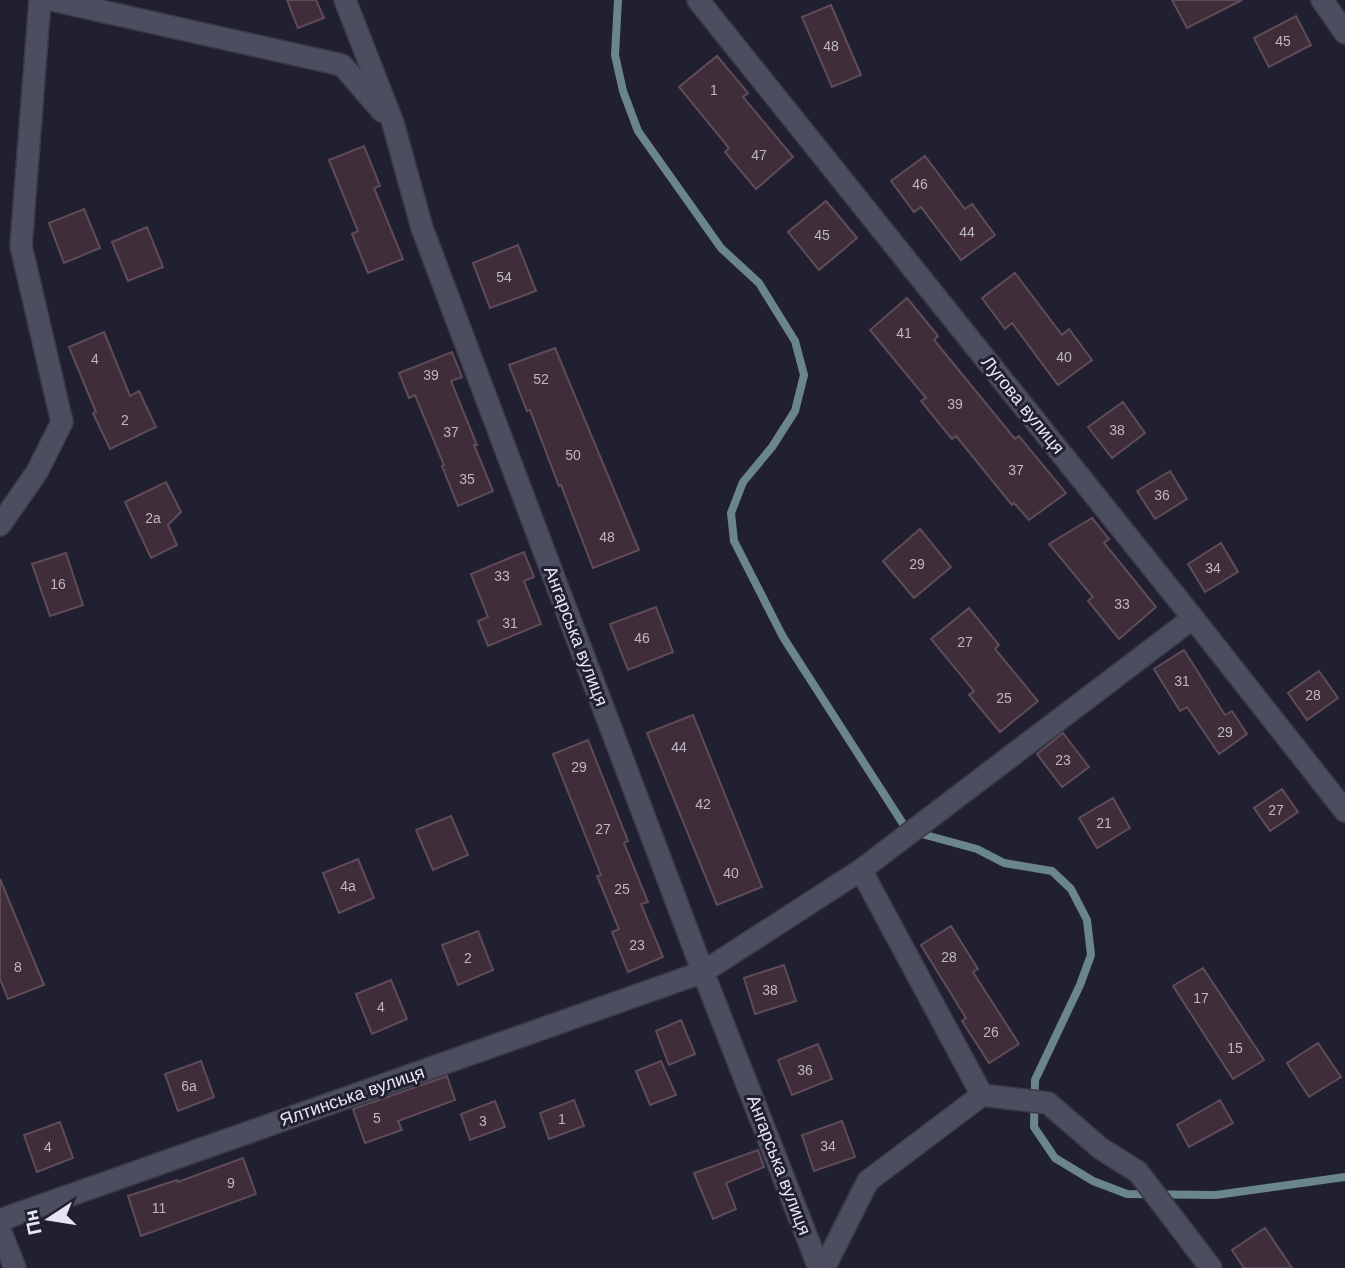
<svg xmlns="http://www.w3.org/2000/svg" width="1345" height="1268" font-family="Arial,sans-serif">
  <style>
    .lines { fill: none; stroke-linecap: round; stroke-linejoin: round }
    .stream { stroke: #6b858c; stroke-width: 8 }
    .building { fill: #3f2e39; stroke: #5f4c58; stroke-width: 2 }
    .minor-casing { stroke: #3b3a49; stroke-width: 24 }
    .minor { stroke: #4d4d60; stroke-width: 21 }
    .labels { text-anchor: middle; stroke-width: 6; stroke-linejoin: round; paint-order: stroke }
    .number-label { font-size: 14px; fill: #bcb7c3 }
    .street-label { font-size: 18px; fill: #e6e5f1; stroke: #212031 }
  </style>
  <rect width="100%" height="100%" fill="#212031"/>
  <g class="lines">
    <path class="stream" d="M618,0l-3,55 8,36 15,40 83,117 38,35 36,58 9,34 -9,36 -23,36 -29,35 -12,31 3,28 49,96 124,193 70,19 27,14 48,8 19,18 16,31 4,35 -11,30 -45,95 -1,47 21,31 38,23 34,13 89,1 129,-18"/>
  </g>
  <path class="building" d="M287,0h29l8,18 -26,10z
    M1172,0h70l-55,28z
    M831,5l30,70 -29,12 -30,-70z
    M1296,16l15,29 -42,22 -15,-29z
    M717,56l31,37 -5,4 50,60 -37,32 -31,-37 4,-4 -50,-61z
    M364,146l16,40 -6,2 29,71 -35,14 -16,-39 6,-3 -29,-71z
    M925,156l40,53 7,-5 23,31 -34,25 -40,-53 -7,5 -23,-31z
    M826,201l31,37 -38,32 -31,-38z
    M84,209l16,39 -36,15 -15,-40z
    M147,227l16,40 -35,14 -16,-39z
    M518,245l18,46 -46,17 -17,-45z
    M1015,273l47,62 7,-6 23,31 -34,25 -46,-62 -7,6 -23,-31z
    M907,298l31,38 -4,4 81,99 4,-3 47,57 -37,27 -15,-17 -2,2 -56,-69 -4,3 -31,-38 5,-3 -56,-68z
    M104,332l26,64 9,-5 17,36 -46,22 -17,-36 3,-1 -27,-65z
    M555,348l84,202 -46,18 -32,-83 -2,1 -29,-76 -3,1 -18,-46z
    M452,352l10,25 -11,4 26,64h-3l19,46 -35,15 -16,-40 2,-1 -29,-70 -6,3 -10,-25z
    M1123,402l22,31 -33,25 -24,-31z
    M1170,471l17,28 -32,20 -18,-28z
    M166,482l15,30 -13,13 9,20 -26,13 -26,-56z
    M1092,518l17,21 -5,4 52,64 -37,32 -31,-38 5,-4 -44,-53z
    M920,529l31,38 -37,31 -31,-37z
    M1221,543l17,29 -33,20 -17,-28z
    M524,552l10,25 -10,4 17,43 -53,22 -10,-25 10,-4 -17,-43z
    M66,553l17,52 -33,11 -18,-52z
    M656,607l17,45 -45,18 -18,-46z
    M969,608l30,37 -4,4 43,52 -38,31 -31,-37 5,-4 -43,-52z
    M1184,650l41,65 7,-4 15,23 -28,20 -32,-47 -7,4 -26,-42z
    M1319,671l19,27 -31,22 -19,-27z
    M693,715l69,172 -45,18 -70,-172z
    M1063,733l26,34 -27,20 -25,-33z
    M588,740l40,101 -4,2 24,59 -7,2 22,53 -35,15 -16,-40 7,-3 -22,-53 4,-1 -48,-121z
    M1282,789l16,23 -28,19 -16,-23z
    M1113,798l17,30 -33,20 -18,-30z
    M451,816l17,39 -35,15 -17,-40z
    M358,859l16,39 -35,15 -16,-40z
    M0,879l44,106 -36,14 -8,-20z
    M951,926l27,43 -5,3 46,72 -30,19 -27,-42 4,-3 -45,-73z
    M478,931l15,39 -35,15 -16,-40z
    M784,965l12,36 -41,13 -11,-36z
    M1203,968l61,92 -31,19 -60,-93z
    M391,980l16,39 -35,15 -16,-40z
    M681,1020l14,34 -26,11 -13,-34z
    M1318,1043l23,34 -32,20 -22,-34z
    M818,1044l14,35 -40,16 -14,-35z
    M201,1061l13,36 -36,14 -13,-37z
    M661,1061l15,34 -26,10 -14,-34z
    M447,1076l8,24 -57,21 4,9 -37,13 -12,-34z
    M574,1100l10,26 -35,13 -9,-26z
    M1220,1100l13,23 -44,24 -12,-22z
    M495,1101l10,26 -35,13 -9,-26z
    M842,1121l13,36 -41,14 -12,-36z
    M60,1122l13,36 -36,14 -13,-37z
    M758,1150l6,17 -38,16 10,26 -23,10 -19,-46z
    M243,1158l13,36 -115,42 -13,-40 49,-16 1,2z
    M1265,1228l27,40h-48l-12,-18z"/>
  <g class="lines">
    <g class="minor-casing">
      <path id="minor" d="M52,0l290,65 40,46
        M345,0l48,123 29,105 281,744 116,296
        M698,0l495,618 152,193
        M1322,0l23,33
        M0,525l37,-53 25,-50 -41,-176 19,-246
        M861,870l121,225
        M0,1220l703,-248 158,-102 332,-252
        M0,1230l15,38
        M824,1268l44,-87 114,-86 66,8 52,45 38,24 73,96"/>
    </g>
    <use href="#minor" class="minor"/>
  </g>
  <g class="labels">
    <g class="number-label">
      <text x="1283" y="46">45</text>
      <text x="831" y="51">48</text>
      <text x="714" y="95">1</text>
      <text x="759" y="160">47</text>
      <text x="920" y="189">46</text>
      <text x="967" y="237">44</text>
      <text x="822" y="240">45</text>
      <text x="504" y="282">54</text>
      <text x="904" y="338">41</text>
      <text x="1064" y="362">40</text>
      <text x="95" y="364">4</text>
      <text x="431" y="380">39</text>
      <text x="541" y="384">52</text>
      <text x="955" y="409">39</text>
      <text x="125" y="425">2</text>
      <text x="1117" y="435">38</text>
      <text x="451" y="437">37</text>
      <text x="573" y="460">50</text>
      <text x="1016" y="475">37</text>
      <text x="467" y="484">35</text>
      <text x="1162" y="500">36</text>
      <text x="153" y="523">2а</text>
      <text x="607" y="542">48</text>
      <text x="917" y="569">29</text>
      <text x="1213" y="573">34</text>
      <text x="502" y="581">33</text>
      <text x="58" y="589">16</text>
      <text x="1122" y="609">33</text>
      <text x="510" y="628">31</text>
      <text x="642" y="643">46</text>
      <text x="965" y="647">27</text>
      <text x="1182" y="686">31</text>
      <text x="1313" y="700">28</text>
      <text x="1004" y="703">25</text>
      <text x="1225" y="737">29</text>
      <text x="679" y="752">44</text>
      <text x="1063" y="765">23</text>
      <text x="579" y="772">29</text>
      <text x="703" y="809">42</text>
      <text x="1276" y="815">27</text>
      <text x="1104" y="828">21</text>
      <text x="603" y="834">27</text>
      <text x="731" y="878">40</text>
      <text x="348" y="891">4а</text>
      <text x="622" y="894">25</text>
      <text x="637" y="950">23</text>
      <text x="949" y="962">28</text>
      <text x="468" y="963">2</text>
      <text x="18" y="972">8</text>
      <text x="770" y="995">38</text>
      <text x="1201" y="1003">17</text>
      <text x="381" y="1012">4</text>
      <text x="991" y="1037">26</text>
      <text x="1235" y="1053">15</text>
      <text x="805" y="1075">36</text>
      <text x="189" y="1091">6а</text>
      <text x="377" y="1123">5</text>
      <text x="562" y="1124">1</text>
      <text x="483" y="1126">3</text>
      <text x="828" y="1151">34</text>
      <text x="48" y="1152">4</text>
      <text x="231" y="1188">9</text>
      <text x="159" y="1213">11</text>
    </g>
    <g class="street-label">
      <text transform="translate(1023 405) rotate(51)" y="6">Лугова вулиця</text>
      <text transform="translate(576 636) rotate(69)" y="6">Ангарська вулиця</text>
      <text transform="translate(352 1096) rotate(-19)" y="6">Ялтинська вулиця</text>
      <text transform="translate(779 1165) rotate(69)" y="6">Ангарська вулиця</text>
    </g>
  </g>
  <g transform="translate(49 1219) rotate(258)" stroke="#212031" stroke-width="5" paint-order="stroke">
  <path d="M0-5L12 26L0 18L-12 26Z" fill="#e6e5f1"/>
  <text y="-10" font-size="19" font-weight="bold" text-anchor="middle" fill="#e6e5f1">Пн</text>
  </g>
</svg>
